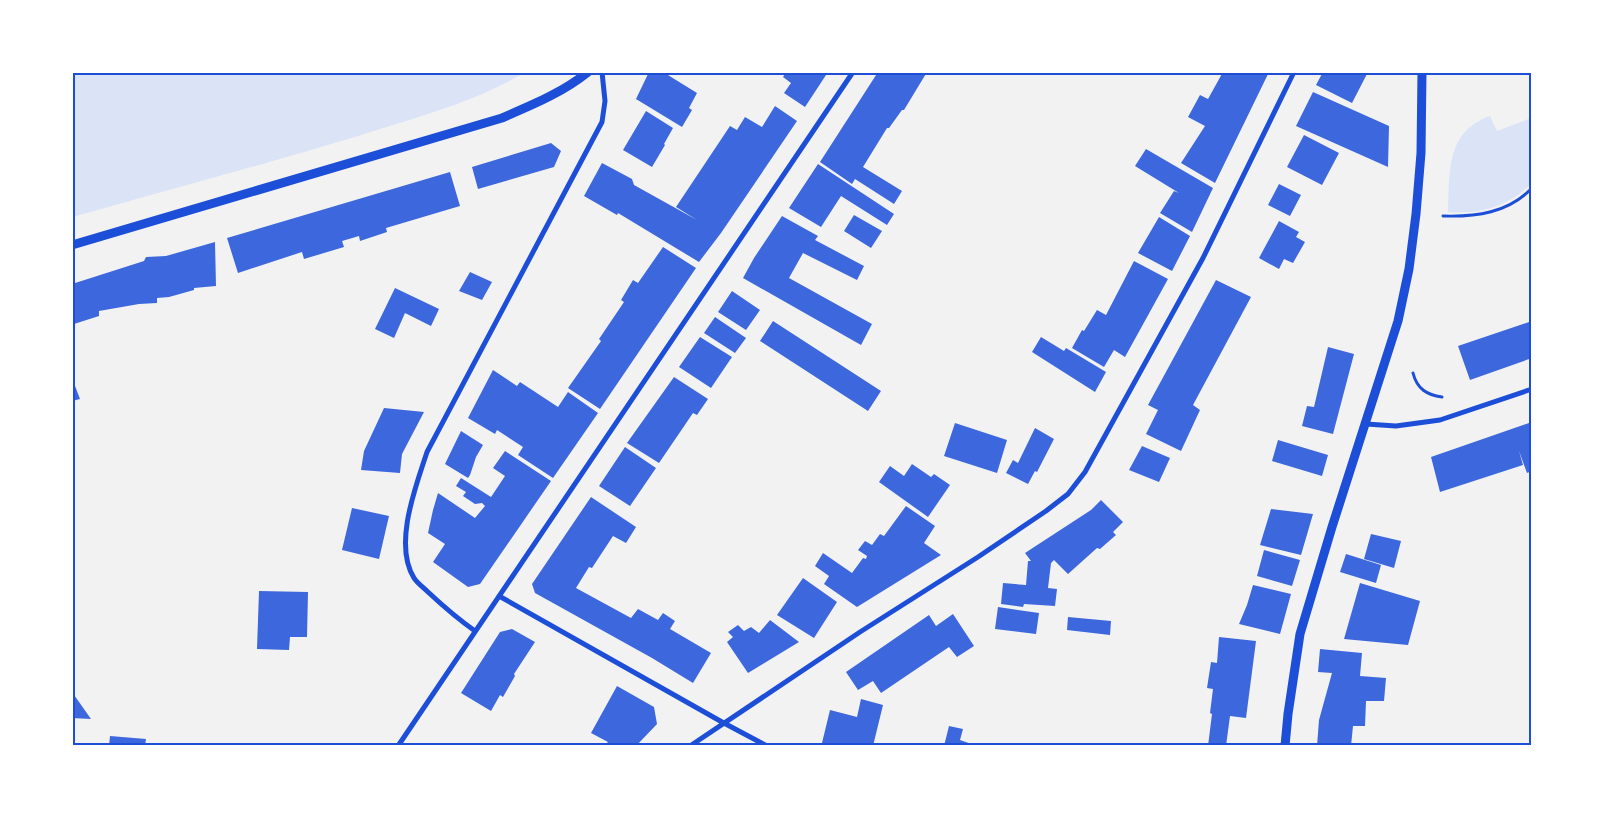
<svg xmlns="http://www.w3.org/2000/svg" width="1604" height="818" font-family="Cabin,sans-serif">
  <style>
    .green { fill: #dbe4f7 }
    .building { fill: #3d67dc }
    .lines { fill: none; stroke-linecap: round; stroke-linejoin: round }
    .path { stroke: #1d4ed8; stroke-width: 3 }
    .minor { stroke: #1d4ed8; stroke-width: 5 }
    .tertiary { stroke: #1d4ed8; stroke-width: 9 }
    .neatline { fill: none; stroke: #1d4ed8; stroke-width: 2 }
  </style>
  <rect width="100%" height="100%" fill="#f2f2f2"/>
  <path class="green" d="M73,72h451v1c-51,30 -110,45 -166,63 -95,29 -190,54 -285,81z
    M1490,116l7,15 34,-13v66c-22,22 -52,31 -83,28 2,-39 -3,-80 42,-96z"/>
  <path class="building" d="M649,72h14l34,21 -8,15 3,2 -10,17 -46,-28z
    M786,72h42l-23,35 -21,-14 7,-10 -8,-6z
    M878,72h49l-23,38h-2l-13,18h-2l-24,39 39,24 -8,13 -39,-25 -3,5 -32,-22z
    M1223,72l4,2 1,-2h41l-54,111 -34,-20 24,-37 -17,-9 12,-22 8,4z
    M1323,72h45l-16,31 -36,-18z
    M1313,92l76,34 -1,41 -92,-41z
    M775,106l22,15 -76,112 -22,29 -81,-49 -1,2 -33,-19 18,-33 30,16 2,6 63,35 -21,-13 54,-81 7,4 8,-13 17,10z
    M646,111l27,17 -9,16 1,1 -13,22 -29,-17z
    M1304,135l35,18 -17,32 -35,-18z
    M551,143l10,8 -7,16 -76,22 -6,-22z
    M1146,149l67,39 -21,44 -32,-19 14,-22 5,2 -44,-27z
    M818,164l76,50 -7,11 -46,-29 -20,31 -32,-19z
    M450,172l10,34 -74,22 1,4 -27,9 -1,-5 -17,5 2,6 -40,12 -2,-7 -64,21 -11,-35z
    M1279,184l22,11 -11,21 -22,-11z
    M854,215l28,16 -11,17 -27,-17z
    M782,216l36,20 -3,4 49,26 -7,14 -54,-27 -14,25 83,46 -11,21 -118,-67 11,-20z
    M1159,217l31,19 -18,35 -34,-18z
    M1279,221l20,11 -3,5 9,5 -12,21 -9,-4 -5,10 -20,-11z
    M215,242l1,44 -22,2v2l-25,7 -12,1v5l-18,1 -40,7v5l-25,8 -2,-5v-35l72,-23 2,-4 20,-1z
    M663,247l33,21 -96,141 -32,-21 33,-47 -2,-2 25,-37 -3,-2 12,-20 5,3z
    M1134,261l34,18 -43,78 -11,-7 -10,17 -32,-19 10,-18 2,1 13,-21 9,5z
    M470,272l22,10 -10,18 -23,-9z
    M1216,280l35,17 -58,108 7,5 -19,41 -35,-17 12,-24 -10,-5z
    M395,288l44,21 -8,17 -26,-13 -11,25 -19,-9z
    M732,291l28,19 -14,20 -28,-18z
    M715,317l31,21 -11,15 -31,-20z
    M773,321l108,70 -13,20 -108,-70z
    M1532,321v37l-62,22 -12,-34z
    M700,337l32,20 -21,31 -32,-21z
    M1041,337l23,14 2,-3 40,24 -11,20 -63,-40z
    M1328,347l26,7 -21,80 -31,-8 5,-20 7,1z
    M493,370l24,16 3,-4 38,25 10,-15 30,21 -45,65 -35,-23 5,-8 -26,-17 -2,4 -27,-16z
    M674,377l34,22 -11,16 -4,-2 -34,50 -32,-20z
    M72,378l8,21 -8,2z
    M384,408l40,4 -22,42 -2,19 -39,-3 3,-19z
    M1532,422v49l-5,2 -8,-22 4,14 -83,27 -9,-35z
    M955,423l52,17 -10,33 -53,-17z
    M1035,428l19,11 -17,33 -2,-1 -7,13 -22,-11 7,-13 5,3z
    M461,431l22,14 -7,12 -6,18 -2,3 -23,-14z
    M1278,440l50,15 -6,21 -50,-15z
    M1142,446l28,12 -11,24 -30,-12z
    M625,447l31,21 -26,38 -31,-20z
    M505,451l46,30 -71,103 -12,3 -35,-25 12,-18 -17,-11 5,-23 5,-17 37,25 10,-12 -3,-3 -7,1 -12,-8 3,-4 -10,-6 5,-8 30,19 14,-21 -12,-8z
    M912,464l19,13 3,-3 16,11 -22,32 -49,-35 11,-16 14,10z
    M591,497l45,30 -10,16 -13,-7 -21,32 -3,-1 -13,21 55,30 7,-9 20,11 5,-7 12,8 -5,8 41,24 -18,30 -41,-25 -117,-65 -3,-9z
    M1101,500l22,22 -10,10 3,3 -16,14 -3,-1 -29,26 -14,-14 -3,3 -3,25 9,1 -2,17 -31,-2 -1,3 -22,-3 2,-21 23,2 2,-24h3l-6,-8 66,-43z
    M906,506l29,20 -11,17 17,12 -84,52 -33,-23 5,-8 -14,-10 8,-13 29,20 11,-15 3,1 1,-3 -9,-6 7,-9 7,4 8,-11 4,2z
    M352,508l37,8 -10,43 -37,-9z
    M1271,509l42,5 -12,41 -41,-10z
    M1371,534l30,7 -7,27 -30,-9z
    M1264,550l36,10 -8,26 -35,-10z
    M1346,554l35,11 -5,18 -36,-11z
    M803,578l34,24 -23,36 -37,-23z
    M1360,583l60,18 -12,44 -64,-6z
    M1253,585l38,9 -11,40 -41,-10 8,-19z
    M259,591l49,1 -1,45h-17l-1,13 -32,-1z
    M998,607l41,6 -3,21 -41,-5z
    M953,614l21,32 -17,11 -8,-10 -68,46 -8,-12 -15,9 -12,-18 83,-57 7,11z
    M1068,617l43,4 -1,14 -43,-5z
    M770,620l29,22 -51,31 -21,-31 6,-5 -5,-5 10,-7 6,6 7,-4 8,6z
    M512,629l23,13 -21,32 1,2 -12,21 -3,-2 -9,16 -30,-18 39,-61z
    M1219,637l37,4 -10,77 -16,-2 -4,30h-18l4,-32 -2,-1 3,-24 -6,-1 4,-26 6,1z
    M1320,649l42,4 -2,23 26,2 -2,23h-18l-1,25h-12l-2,20h-34l2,-26 13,-47 -14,-1z
    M617,686l37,21 3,17 -21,22h-32l4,-4 -17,-9z
    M72,692l19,27 -19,-1z
    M861,699l22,6 -10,41h-44l-7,-3 8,-33 27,7z
    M949,726l14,3 -3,11 17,6h-33z
    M110,736l36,3 -1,7h-36z"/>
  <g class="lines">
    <path class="path" d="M1443,216c33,1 65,-3 89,-28
      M1413,373c4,16 14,22 29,24"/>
    <path class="minor" d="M1366,424l30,2 44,-6 92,-31
      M499,596l223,126 45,24
      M475,631c-17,-12 -32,-25 -47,-39 -4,-4 -11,-9 -14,-14 -21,-34 2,-92 13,-126l175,-330 3,-21 -3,-29
      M398,746l455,-674
      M690,746l170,-114 118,-75 68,-46 22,-17 17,-22 118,-214 91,-186"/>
    <path class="tertiary" d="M72,245l430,-127c30,-13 60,-25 86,-46
      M1285,746l3,-32 12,-80 32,-107 66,-206 11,-52 7,-55 5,-61 1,-81"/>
  </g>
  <rect width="1604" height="818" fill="none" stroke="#ffffff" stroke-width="148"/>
  <rect x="74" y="74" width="1456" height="670" class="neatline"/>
</svg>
